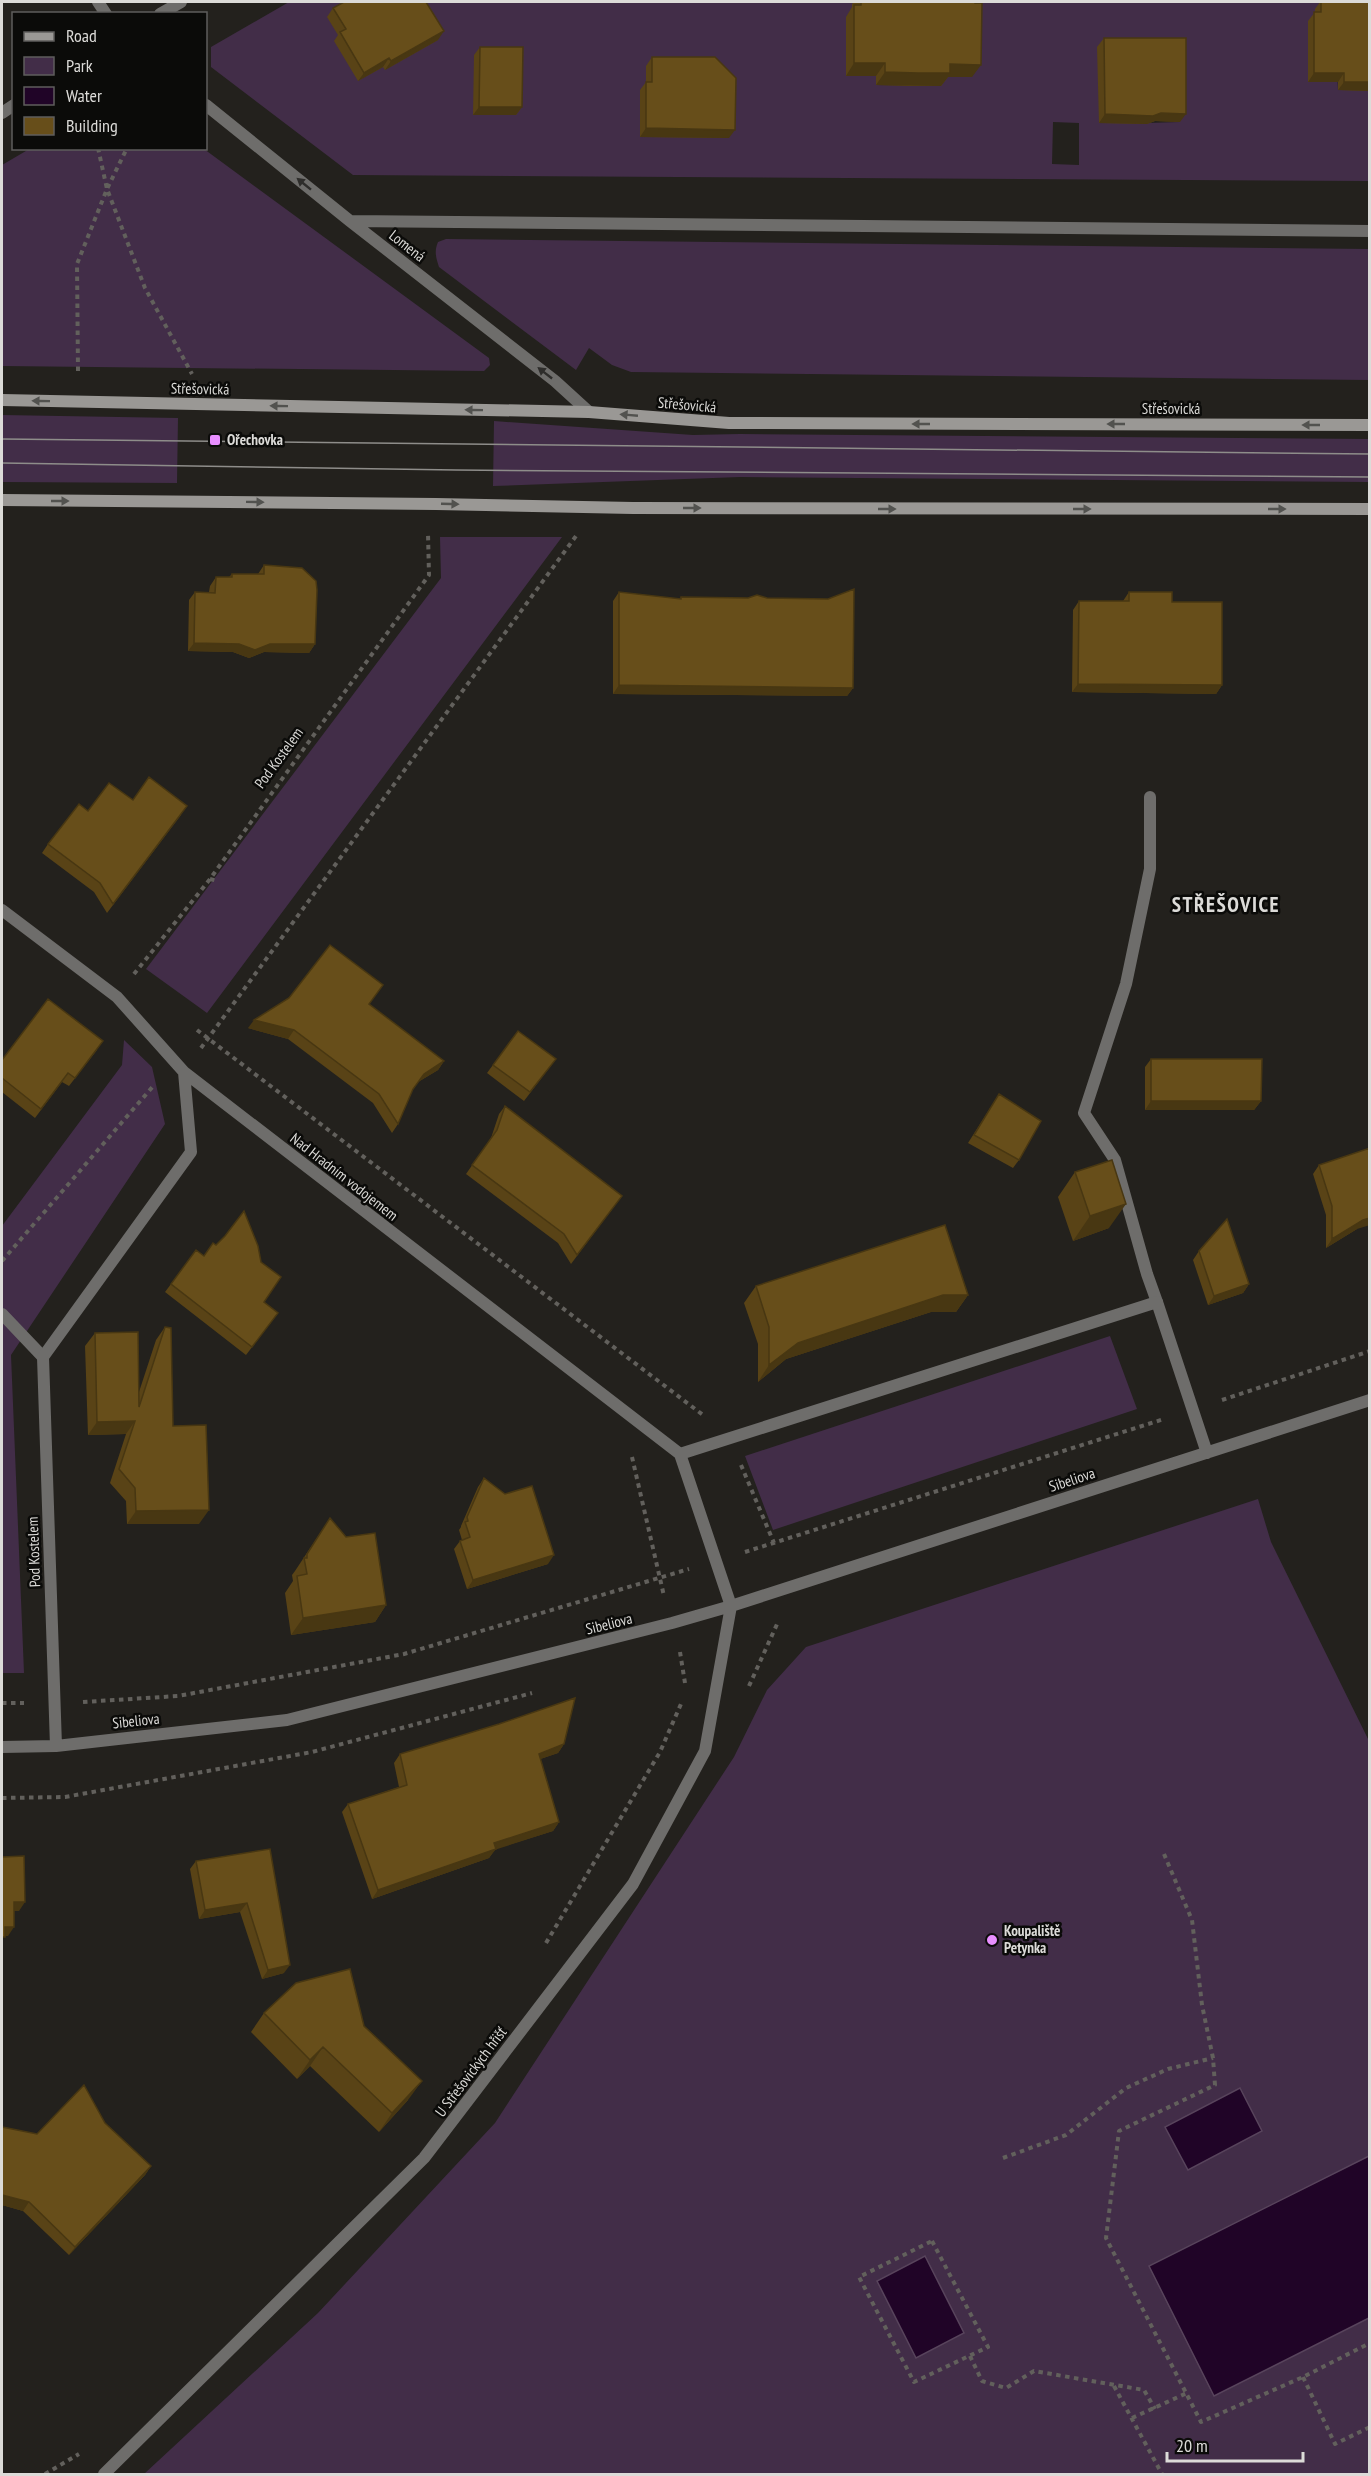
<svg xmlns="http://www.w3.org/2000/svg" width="1371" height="2476" font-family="'PT Sans Narrow',sans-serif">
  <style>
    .green { fill: #422d48; fill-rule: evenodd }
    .water { fill: #200427; stroke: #58445c; stroke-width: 1.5 }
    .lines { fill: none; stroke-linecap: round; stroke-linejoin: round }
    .path { stroke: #62605c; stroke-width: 4; stroke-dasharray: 4.5 4.5; stroke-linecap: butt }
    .lane { stroke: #6e6d6b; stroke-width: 12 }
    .street { stroke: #6e6d6b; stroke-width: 12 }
    .secondary { stroke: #9a9895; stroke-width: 12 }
    .tram { stroke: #8e8d8a; stroke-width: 1.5 }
    .wall { fill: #594316 }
    .shaded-wall { fill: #483712 }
    .building { fill: #674e1a; stroke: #483712; stroke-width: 1.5 }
    .oneway { fill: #2e2d2b }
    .oneway2 { fill: #52524f }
    .poi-dot { fill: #e88eff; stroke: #0b0b09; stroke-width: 2 }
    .labels { text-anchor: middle; stroke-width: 5; stroke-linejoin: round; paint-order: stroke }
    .street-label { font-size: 15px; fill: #dcdbd8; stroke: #0b0b09 }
    .poi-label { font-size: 15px; font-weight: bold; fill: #dcdbd8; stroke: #0b0b09; text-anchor: start }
    .district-label { font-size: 21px; font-weight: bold; letter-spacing: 1.5px; fill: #dcdbd8; stroke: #0b0b09 }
  </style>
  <rect width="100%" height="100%" fill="#23211d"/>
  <path class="green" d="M289,2h64l32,67 30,-67h444l-7,15 -6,59h30l1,9 64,1v-9h31l-11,-75h372l5,88h31v91l-1016,-6 -142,-108v-20zM1179,47l1,75 -33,1zM1053,122l26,1v42l-27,-1z
    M31,148l173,1 285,209 1,7 -6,6 -482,-5v-201z
    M446,239l923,10v131l-738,-8 -19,-7 -23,-17 -13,22 -137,-103c-3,-9 -5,-16 -1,-25z
    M2,415l176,3 -1,65 -175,-1z
    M494,421l199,14 47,-1 629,5v43l-629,-5 -247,9z
    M440,537h122l-355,476 -61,-44 295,-391z
    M124,1040l28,27 13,57 -154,231 13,318h-22v-447l120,-161z
    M1110,1336l27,73 -364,121 -28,-74z
    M1258,1499l13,43 98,199v733h-1225l174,-161 177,-190 239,-366 33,-67 39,-43z"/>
  <path class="water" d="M1240,2088l22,43 -74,39 -23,-43z
    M1369,2156v162l-155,78 -65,-130z
    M925,2256l39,77 -48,25 -39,-77z"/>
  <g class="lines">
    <path class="path" d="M98,148l9,41 38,99 47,86
      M78,371l-1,-107 30,-75 20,-41
      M210,879l8,2
      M134,974l76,-95 219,-304 -1,-42
      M197,1030l506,385
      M201,1048l375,-512
      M2,1261l153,-177
      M1222,1400l148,-49
      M632,1457l32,139
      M741,1465l33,78
      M745,1552l419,-133
      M680,1652l5,31
      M749,1686l29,-64
      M83,1702l95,-6 226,-42 285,-85
      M2,1703h22
      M2,1798l63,-1 247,-45 220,-59
      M1164,1854l28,66 10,85 11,53 2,27 -96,46 -13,107 95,184 102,-45 67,-34
      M546,1943l114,-191 21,-48
      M1003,2158l63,-23 60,-47 42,-19 45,-11
      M932,2241l56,106 -74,35 -55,-105z
      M970,2356l12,25 24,7 28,-17 110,19 11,19
      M1303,2377l32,67 35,-17
      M1114,2386l48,88
      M1132,2418l55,-25
      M45,2474l34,-20"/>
    <path class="lane" d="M1150,797v72l-24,115 -42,129 31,47 32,114 10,28
      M2,1314l41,43"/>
    <path class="street" d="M98,2l8,12
      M160,14l21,-12
      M206,105l144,116 205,160 34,31
      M2,113l12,-8
      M350,221l1020,10
      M2,910l115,87 67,75 496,382
      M680,1454l477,-152 50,151
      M56,1746l-13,-389 148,-205 -7,-80
      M2,1747l54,-1 231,-26 385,-97 59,-17 639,-206
      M104,2474l320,-316 209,-274 72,-133 26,-145 -51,-152"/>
    <path class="secondary" d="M2,400l587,12 140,11 641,2
      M2,500l434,4 197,4 737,1"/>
    <path class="tram" d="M2,439l1368,15
      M2,463l454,7 914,7"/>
  </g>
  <path class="wall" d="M854,2h121l-3,75h-24l-7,9h-32l-33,-1v-9h-30v-59l6,-10v-3z
    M1320,2h50v89l-32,-1v-8h-30v-61l7,-9v-3z
    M333,8l105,32 -53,30 -2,-3 -25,14 -24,-40 4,-6 -11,-18z
    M1104,38l76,84 -25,-1 -8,3 -48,-1 -2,-76z
    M480,47l42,60 -6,8h-43l1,-60z
    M652,57l77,81 -89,-1v-47l6,-8v-16z
    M264,565l51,79 -6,9 -45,-1 -15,6 -16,-6 -45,-1 1,-51 6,-8h14l1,-6 6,-9h13l3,-3h26z
    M619,592l61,7 1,-2 172,91 -6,8 -234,-2v-93z
    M1129,592l43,10 50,83 -6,9 -144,-2 1,-82 6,-9h44z
    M133,800l48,15 -74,98 -13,-21 -52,-39 6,-9 40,-33z
    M369,1004l75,57 -6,9 -20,12 -6,8 -14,34 -6,9 -19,-30 -85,-64 -40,-11z
    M518,1031l38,28 -32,42 -37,-28z
    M97,1050l-28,36 -7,-4 -27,36 -33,-26v-32z
    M1151,1059l110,42 -7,9h-109v-43z
    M999,1094l20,66 -6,8 -45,-25z
    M505,1106l117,90 -51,68 -13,-21 -92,-69 25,-36 8,-24z
    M1319,1165l38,64 -31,19v-33l-13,-41z
    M1075,1172l34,56 -36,13 -15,-44z
    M1199,1251l50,33 -6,9 -35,12 -15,-45z
    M171,1284l93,18 14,11 -32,42 -81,-63z
    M756,1286l212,9 -12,17h-25l-145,47 -28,23v-38l-14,-41z
    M165,1327l8,99 26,98h-72l-1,-23 -16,-18 16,-49 -38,1 -3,-89 10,-13 44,59 17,-52z
    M484,1478l64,86 -81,25 -13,-40 6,-8 2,-1 -3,-10 2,-3v-1l17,-39z
    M330,1518l56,87 -11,17 -84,13 -6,-42 8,-12 -1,-6 3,-4z
    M564,1744l-6,9 -18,6 19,63 -6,9 -58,18 -6,9 -117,41 -30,-87 6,-8 51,-17 -5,-24 6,-9z
    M270,1849l14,124 -22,6 -22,-67 -41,7 -9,-50 6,-8z
    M264,2013l100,13 44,74 -29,32 -69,-66 -13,13 -46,-47z
    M105,2123l46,43 -6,9 -76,80 -46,-44 -21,-6v-78l35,7z"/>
  <path class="shaded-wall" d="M444,31l-6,9 -53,30 6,-9z
    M389,58l-6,9 -25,14 6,-8z
    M854,63h31l-9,13h-30z
    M950,64l31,1 -9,12h-24l-7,9 -65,-1 9,-13z
    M1314,73h30l-6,9h-30z
    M1344,82h26v9l-32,-1z
    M479,107h43l-6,8h-43z
    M1161,113l25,1 -6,8 -25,-1 -8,3 -48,-1 6,-9z
    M646,128l89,2 -6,8 -89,-1z
    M194,643l76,1h45l-6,9 -45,-1 -15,6 -16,-6 -45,-1z
    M1078,684l144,1 -6,9 -144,-2z
    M619,685l234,3 -6,8 -234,-2z
    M254,1020l40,10 -6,9 -40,-11z
    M444,1061l-6,9 -20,12 6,-8z
    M1151,1101h110l-7,9h-109z
    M1126,1204l-17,24 -36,13 17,-25z
    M1370,1218v7l-13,4 -31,19 6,-9 31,-19z
    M1249,1284l-6,9 -35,12 6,-9z
    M943,1295h25l-12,17h-25l-145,47 -28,23 11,-17 29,-22z
    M135,1421l-9,13 -38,1 9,-13z
    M209,1510l-10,14h-72l9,-13z
    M554,1555l-6,9 -81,25 6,-9z
    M386,1605l-11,17 -84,13 12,-17z
    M564,1744l-6,9 -26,9 7,-8z
    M559,1822l-6,9 -65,21 6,-9z
    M496,1849l-7,9 -117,41 6,-9z
    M14,1902h11l-6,9h-11z
    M247,1903l-7,9 -41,7 6,-9z
    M5,1927h9l-6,9h-6z
    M290,1965l-6,8 -22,6 6,-9z
    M323,2047l-13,19 -13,13 13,-19z
    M422,2081l-14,19 -29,32 13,-19z
    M151,2166l-6,9 -76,80 6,-8z
    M2,2195l27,7 -6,9 -21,-6z"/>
  <path class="building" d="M344,2h82l18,29 -53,30 -2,-3 -25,15 -24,-41 6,-3 -13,-21z
    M861,2h114v1h7l-1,62 -31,-1v9h-32l-33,-1v-9h-31v-58h7z
    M1321,2h49v80h-26v-9h-30v-61h7z
    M1104,38h82v76l-25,-1 -8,3 -48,-2z
    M480,47h43l-1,60h-43z
    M652,57h63l21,21 -1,52 -89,-2v-46h6z
    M264,565l38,3 14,13 1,9 -2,54h-45l-15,6 -16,-6 -45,-1 1,-51 20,1 1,-16h16v-3h32z
    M854,589l-1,99 -234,-3v-93l62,7v-2l67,1 9,-3 10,3 61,1z
    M1129,592h43v10h50v83l-144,-1 1,-83h50z
    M149,777l38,29 -74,98 -13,-21 -52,-39 31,-40 9,7 21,-28 24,17z
    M330,945l53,40 -14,19 75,57 -20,13 -11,15 -15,35 -19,-30 -85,-64 -40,-10 35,-22z
    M48,999l55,42 -28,37 -7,-5 -27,36 -39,-31v-18z
    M518,1031l38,28 -26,33 -37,-27z
    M1151,1059h111l-1,42h-110z
    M999,1094l42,27 -22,39 -45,-25z
    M505,1106l117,90 -45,59 -13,-21 -92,-69 25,-35z
    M1370,1148v70l-7,2 -31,19v-33l-13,-41z
    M1112,1160l14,44 -36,12 -15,-44z
    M244,1211l14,35 3,16 20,15 -17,25 14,11 -26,34 -81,-63 25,-34 8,6 9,-13 3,2 9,-9z
    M1227,1219l22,65 -35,12 -15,-45z
    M945,1225l23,70h-25l-145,48 -29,22v-38l-13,-41z
    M165,1327l6,1 2,98 33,-1 3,85 -73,1 -1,-23 -16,-19 16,-48 -38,1 -2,-89 43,-1 1,75z
    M484,1478l21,16 27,-8 22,69 -81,25 -13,-39 10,-4 -5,-15 3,-1 -1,-4z
    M330,1518l16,19 29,-4 11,72 -83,13 -6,-42 10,-2 -3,-16h3v-4z
    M575,1698l-11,46 -25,10 20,68 -65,21 2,6 -118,41 -30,-86 59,-19 -7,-31 99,-30z
    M270,1849l20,116 -22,5 -21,-67 -42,7 -9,-49z
    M24,1856l1,46h-11v25h-9v10h-3v-80z
    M350,1969l14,57 58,55 -30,32 -69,-66 -13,13 -46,-47 32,-30z
    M84,2085l21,38 46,43 -76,81 -46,-45 -27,-7v-68l35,7z"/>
  <defs><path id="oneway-solid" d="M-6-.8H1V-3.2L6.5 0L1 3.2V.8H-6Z" transform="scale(1.5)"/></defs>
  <g class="oneway">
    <use href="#oneway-solid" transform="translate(304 184) rotate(-141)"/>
    <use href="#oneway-solid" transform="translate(545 373) rotate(-142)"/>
  </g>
  <g class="oneway2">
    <use href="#oneway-solid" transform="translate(41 401) rotate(-179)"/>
    <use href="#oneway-solid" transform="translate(279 406) rotate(-179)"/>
    <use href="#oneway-solid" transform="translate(474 410) rotate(-179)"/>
    <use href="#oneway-solid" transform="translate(629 415) rotate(-175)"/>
    <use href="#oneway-solid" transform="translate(921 424) rotate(-180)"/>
    <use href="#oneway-solid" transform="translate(1116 424) rotate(-180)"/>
    <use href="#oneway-solid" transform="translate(1311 425) rotate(-180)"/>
    <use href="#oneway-solid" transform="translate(60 501)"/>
    <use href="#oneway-solid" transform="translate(255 502) rotate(1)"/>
    <use href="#oneway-solid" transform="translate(450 504) rotate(2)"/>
    <use href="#oneway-solid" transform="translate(692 508)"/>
    <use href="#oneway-solid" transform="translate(887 509)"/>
    <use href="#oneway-solid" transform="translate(1082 509)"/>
    <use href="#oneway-solid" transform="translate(1277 509)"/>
  </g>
  <g class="poi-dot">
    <rect x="209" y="434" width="12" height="12" rx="3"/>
    <circle cx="992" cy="1940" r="6"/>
  </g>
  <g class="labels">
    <g class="street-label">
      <text transform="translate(407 246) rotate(38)" y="5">Lomená</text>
      <text transform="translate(200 389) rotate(1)" y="5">Střešovická</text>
      <text transform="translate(687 405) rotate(5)" y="5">Střešovická</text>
      <text x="1171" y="414">Střešovická</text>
      <text transform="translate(279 758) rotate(-54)" y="5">Pod Kostelem</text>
      <text transform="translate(344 1177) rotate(38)" y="5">Nad Hradním vodojemem</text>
      <text transform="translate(1072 1480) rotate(-18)" y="5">Sibeliova</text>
      <text transform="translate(34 1552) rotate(-92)" y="5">Pod Kostelem</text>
      <text transform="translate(609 1624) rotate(-14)" y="5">Sibeliova</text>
      <text transform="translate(136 1721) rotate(-6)" y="5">Sibeliova</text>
      <text transform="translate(471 2072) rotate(-53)" y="5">U Střešovických hřišť</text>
    </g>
    <g class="poi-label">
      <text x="227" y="445">Ořechovka</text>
      <text x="1004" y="1936">Koupaliště<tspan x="1004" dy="17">Petynka</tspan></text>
    </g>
    <g class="district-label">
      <text x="1226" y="912">STŘEŠOVICE</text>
    </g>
  </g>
  <rect width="1371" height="2476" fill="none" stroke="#dcdbd8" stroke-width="6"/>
  <rect x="12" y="12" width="195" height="138" fill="#0b0b09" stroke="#5f5e5c" stroke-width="1.5"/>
  <rect x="24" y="32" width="30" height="9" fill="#9a9895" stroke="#5f5e5c" stroke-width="1.5"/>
  <text x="66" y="42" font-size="18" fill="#dcdbd8">Road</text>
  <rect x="24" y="57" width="30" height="18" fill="#422d48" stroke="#5f5e5c" stroke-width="1.5"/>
  <text x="66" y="72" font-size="18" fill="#dcdbd8">Park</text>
  <rect x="24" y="87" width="30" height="18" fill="#200427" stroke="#5f5e5c" stroke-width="1.5"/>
  <text x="66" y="102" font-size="18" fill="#dcdbd8">Water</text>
  <rect x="24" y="117" width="30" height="18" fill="#674e1a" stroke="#5f5e5c" stroke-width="1.5"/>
  <text x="66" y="132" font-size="18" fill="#dcdbd8">Building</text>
  <path d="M1167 2452v9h136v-9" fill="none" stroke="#dcdbd8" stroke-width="3"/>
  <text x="1176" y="2452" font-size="18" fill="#dcdbd8" stroke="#0b0b09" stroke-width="4.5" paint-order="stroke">20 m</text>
</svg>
